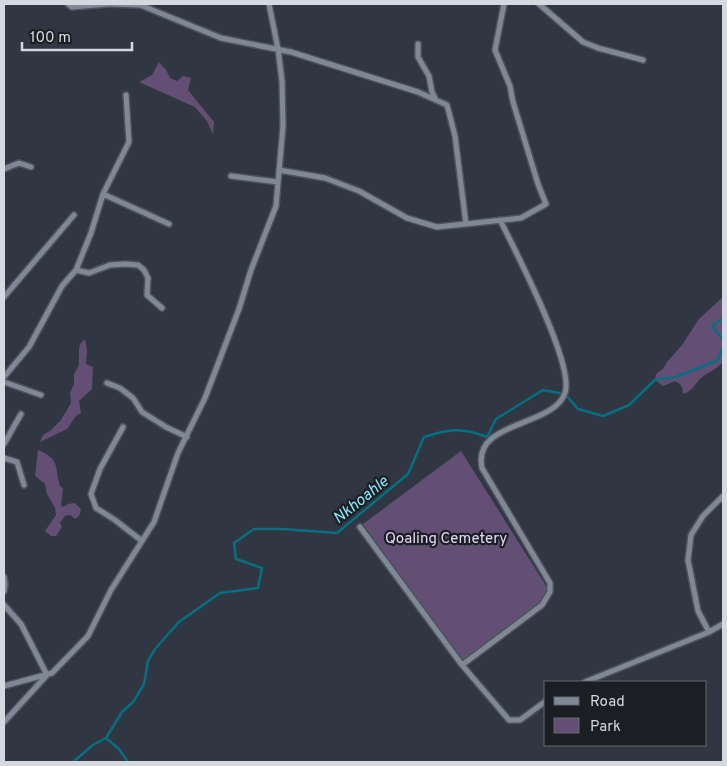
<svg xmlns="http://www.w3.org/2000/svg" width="727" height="766" font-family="Overpass,sans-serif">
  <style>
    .green { fill: #624f73 }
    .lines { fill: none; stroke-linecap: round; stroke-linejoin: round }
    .stream { stroke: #066f82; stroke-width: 2.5 }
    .street-casing { stroke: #4d535d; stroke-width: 8 }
    .street { stroke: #808896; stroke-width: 5 }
    .labels { text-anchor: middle; stroke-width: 4.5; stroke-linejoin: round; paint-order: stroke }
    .park-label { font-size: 15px; fill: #e6d6f6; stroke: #1b1f24 }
    .water-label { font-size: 16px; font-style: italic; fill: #8ae6fd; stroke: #1b1f24 }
  </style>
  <rect width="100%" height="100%" fill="#303743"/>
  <path class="green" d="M159,62l7,8 4,8 7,3 6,-5 8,2 -3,12 26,32 -1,12 -6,-13 -12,-14 -56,-25 13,-7z
    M723,297v65c-6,7 -14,10 -21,15 -7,6 -9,14 -19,17 0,-7 -2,-10 -8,-13l-12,5 -8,-6 1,-6 7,-5 4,-7 15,-17 17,-26z
    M85,339l2,11 -1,14 7,3 -1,22 -13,12 2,12 -5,3 -9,13 -27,13 3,-7 7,-4 11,-11 10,-17 -1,-10 4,-9v-10l5,-9v-16l1,-5z
    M38,450c23,10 16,16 22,36l3,3 -2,16 2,2 5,-3 7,-1 6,6 -2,7 -4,3 -5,-4 -5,1 -5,7 2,4 -6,9h-5l-6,-5 11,-16 -1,-7 -8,-14 -2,-10 -10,-8z
    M461,451l89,141 -8,13 -80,60 -99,-141z"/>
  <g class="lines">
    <path class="stream" d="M723,318l-11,8 11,14
      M106,738l13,11 9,13
      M73,762l20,-17 13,-7 16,-26 11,-10 11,-18 4,-23 7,-12 24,-27 41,-29 38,-5 4,-20 -26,-9 -2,-16 20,-14h28l55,4 71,-59 16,-37c25,-8 38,-10 63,0l9,-18 47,-29 22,4 13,15 25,7 26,-11 26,-25 21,-3 42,-17 5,-14"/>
    <g class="street-casing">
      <path id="street" d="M68,4l4,3 36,-3
        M111,4l28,1
        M138,4l83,34 70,14 127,40 29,13 8,31 11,88
        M539,4l44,38 15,6 45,12
        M418,44v13l11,19 3,16 4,8
        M4,169l15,-6 12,4
        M279,170l46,8 34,13 48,27 30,9 84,-9 25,-14 -8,-20 -25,-82 -3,-16 -15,-36 9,-46
        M231,176l47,6
        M103,194l66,30
        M76,270l13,3 21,-8 15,-1 13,1 6,5 4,8 -1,17 15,13
        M4,297l70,-82
        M4,377l25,-30 33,-61 14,-16 15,-37 12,-39 26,-52 -3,-47
        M4,382l37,13
        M107,383l13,5 13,10 9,14 24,15 21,10
        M123,427l-23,42 -9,25 5,14 19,12 27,21
        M4,444l17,-30
        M4,458l13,4 7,23
        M360,527l102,138 47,55h11l26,-19
        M4,577l1,8 -1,6
        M4,605l17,19 26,51 -43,47
        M709,632l-11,-21 -10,-51 3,-25 12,-19 20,-20
        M462,665l80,-60 8,-13v-9l-68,-115c-10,-48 71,-40 83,-75 10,-28 -50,-143 -65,-173
        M585,682l124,-50 14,-8
        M4,686l48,-13 36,-37 23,-46 43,-68 24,-69 27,-55 34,-89 12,-39 25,-64 7,-80 -1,-45 -4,-32 -9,-45"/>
    </g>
    <use href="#street" class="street"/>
  </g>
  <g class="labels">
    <g class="park-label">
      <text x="446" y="543">Qoaling Cemetery</text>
    </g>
    <g class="water-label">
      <text transform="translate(360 499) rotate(-39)" y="6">Nkhoahle</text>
    </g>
  </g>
  <rect width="727" height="766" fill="none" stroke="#d4d8e0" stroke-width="10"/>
  <rect x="544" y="681" width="162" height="65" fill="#1b1f24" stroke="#65696f"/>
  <rect x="554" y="697" width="25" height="8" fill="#808896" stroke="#65696f"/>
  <text x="590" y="706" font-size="15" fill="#d4d8e0">Road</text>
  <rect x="554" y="718" width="25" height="15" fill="#624f73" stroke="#65696f"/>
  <text x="590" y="731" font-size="15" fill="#d4d8e0">Park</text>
  <path d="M22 42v8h110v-8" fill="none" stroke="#d4d8e0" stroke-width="2.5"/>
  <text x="30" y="42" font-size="15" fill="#d4d8e0" stroke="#1b1f24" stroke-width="4" paint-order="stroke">100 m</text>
</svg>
